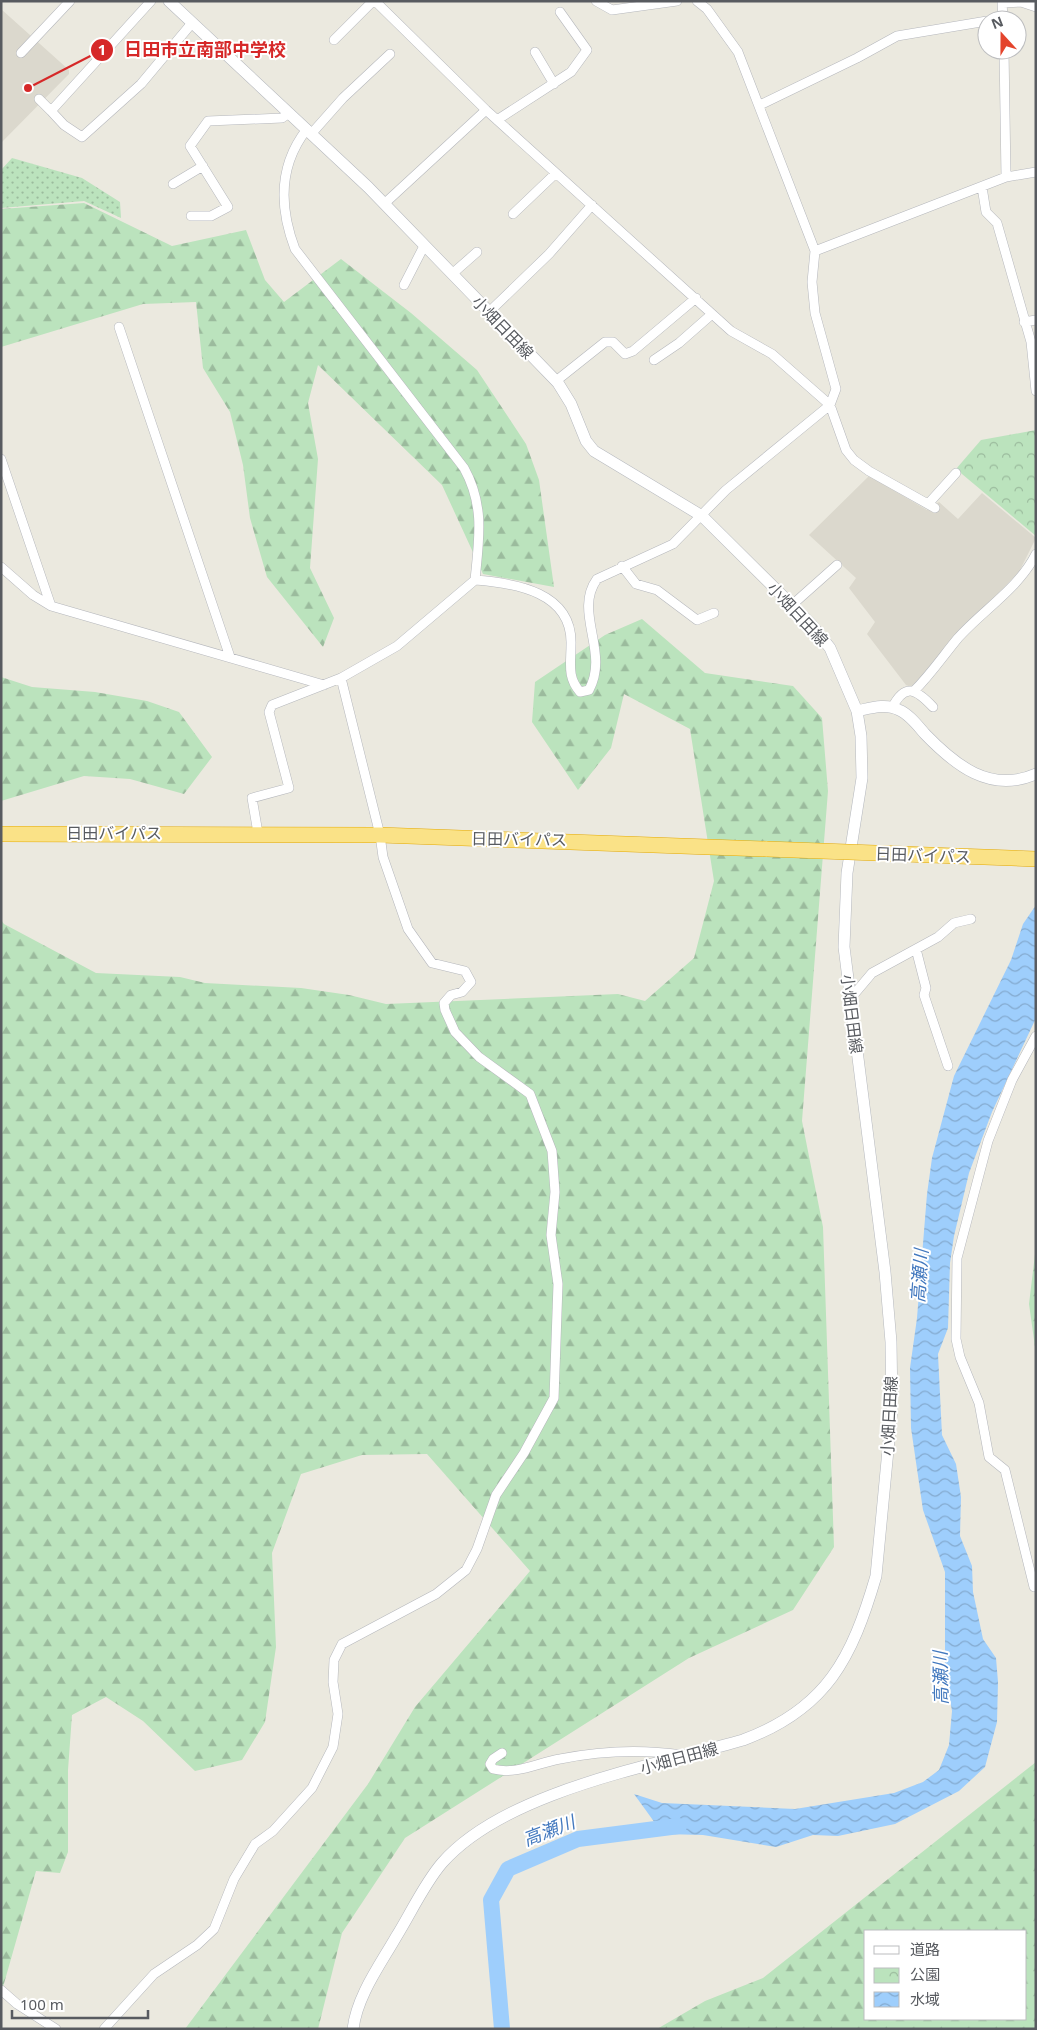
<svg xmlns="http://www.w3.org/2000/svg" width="1037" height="2030" font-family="'Noto Sans','Noto Sans JP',sans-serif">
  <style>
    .education { fill: #dbd8cd }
    .grass { fill: url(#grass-dots) }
    .forest { fill: url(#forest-firs); fill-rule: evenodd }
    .park { fill: url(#park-crowns) }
    .water { fill: url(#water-waves) }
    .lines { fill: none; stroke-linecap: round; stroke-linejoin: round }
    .river { stroke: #9ecefc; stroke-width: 16 }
    .street-casing { stroke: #b5b7bc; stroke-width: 10 }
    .secondary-casing { stroke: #b5b8be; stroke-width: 12 }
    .highway-casing { stroke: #e4aa06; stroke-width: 16 }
    .street { stroke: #fff; stroke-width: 9 }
    .secondary { stroke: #fff; stroke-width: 11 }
    .highway { stroke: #fae287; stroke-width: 15 }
    .highway-bridge-casing { stroke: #e4aa06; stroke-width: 16; stroke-linecap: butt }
    .highway-bridge { stroke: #fae287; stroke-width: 15 }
    .labels { text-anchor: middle; stroke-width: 4; stroke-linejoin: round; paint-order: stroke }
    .street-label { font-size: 16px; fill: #585b60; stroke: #fff }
    .water-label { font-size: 18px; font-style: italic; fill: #4278be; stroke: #fff }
    .leader { fill: none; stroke: #d62828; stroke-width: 2 }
    .callout-dot { fill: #d62828; stroke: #fff; stroke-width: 2 }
    .mark-label { font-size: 15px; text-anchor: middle; font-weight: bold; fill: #fff }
    .callout-label { font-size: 18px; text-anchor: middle; font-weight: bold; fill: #d62828; stroke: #fff; stroke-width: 4; stroke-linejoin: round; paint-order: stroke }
  </style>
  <defs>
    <pattern id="grass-dots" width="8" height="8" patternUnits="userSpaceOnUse" patternTransform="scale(1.25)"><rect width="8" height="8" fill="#bbe3bd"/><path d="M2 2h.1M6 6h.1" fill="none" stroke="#9bbb9d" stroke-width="1.8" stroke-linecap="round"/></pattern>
    <pattern id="forest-firs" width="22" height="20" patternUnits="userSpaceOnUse" patternTransform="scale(1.25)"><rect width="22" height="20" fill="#bbe3bd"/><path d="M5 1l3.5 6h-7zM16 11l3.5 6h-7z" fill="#9bbb9d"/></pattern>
    <pattern id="park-crowns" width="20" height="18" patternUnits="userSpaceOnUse" patternTransform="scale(1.25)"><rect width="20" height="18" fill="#bbe3bd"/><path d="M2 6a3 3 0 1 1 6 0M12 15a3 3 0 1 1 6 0" fill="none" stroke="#9bbb9d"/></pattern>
    <pattern id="water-waves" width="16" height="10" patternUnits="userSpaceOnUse" patternTransform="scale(1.25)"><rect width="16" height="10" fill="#9ecefc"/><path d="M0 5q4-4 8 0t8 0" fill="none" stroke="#84aacf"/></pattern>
  </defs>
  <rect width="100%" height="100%" fill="#ebe9df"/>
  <path class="education" d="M1,9l68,61v4l-68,69z
    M869,476l58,34 12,-8 19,17 24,-26 54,45 -17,34 -76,78 -14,23 -18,14 -5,-2 -39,-51 8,-12 -26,-34 7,-10 -47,-43z"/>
  <path class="grass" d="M12,158l70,20 38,24 1,16 -37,-17 -83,7v-38z"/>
  <path class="forest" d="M84,203l88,43 74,-16 19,50 19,22 57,-43 70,54 66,57 49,74 13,36 15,107 -71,-13 -41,-89 -124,-120 -10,38 10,56 -8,109 24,50 -11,29 -56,-70 -17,-59 -7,-53 -13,-53 -27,-44 -7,-66 -53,2 -142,43v-138z
    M642,619l63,54 88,13 29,32 6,73 -26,330 21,106 11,320 -41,63 -104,48 -284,180 -63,95 -24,96h-133l183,-245 47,-77 115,-136 -103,-117 -65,1 -61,19 -29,79 4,94 -11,75 -23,38 -47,11 -52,-50 -37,-24 -34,18 -4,55v82l-8,21 -24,-2 -35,123v-1074l3,4 92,49 84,4 25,6 96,5 48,7 37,9 232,-10 27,7 49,-43 20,-77 -24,-152 -66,-35 -13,54 -33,42 -46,-68 3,-40 70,-47z
    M1,677l31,10 63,5 52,9 32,11 33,45 -28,37 -54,-15 -46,-3 -83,25z
    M1036,1246v108l-7,-50z
    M1036,1762v267h-379l48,-28 58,-23zM1026,1931v88h-160v-88z"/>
  <path class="park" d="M1036,430v106l-80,-67 25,-29z"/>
  <path class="water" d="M1036,905v113l-44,94 -23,61 -15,63 -4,27 -2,65 -10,26 4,81 14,29 5,33 -1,39 12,30 1,26 10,47 13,19 2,24 -1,40 -12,45 -26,24 -64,33 -57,12 -25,-1 -37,12 -73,-12 -40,-1 -29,-40 28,9 133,6 99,-16 29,-11 16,-12 10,-25 3,-34 -7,-41v-98l-22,-62 -12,-82 -1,-60 7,-50 10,-124 5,-36 22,-82 57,-116 12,-36z"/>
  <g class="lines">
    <path class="river" d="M502,2029l-11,-129 17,-31 70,-30 101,-13"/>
    <g class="street-casing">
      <path id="street" d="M151,1l-100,110 13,14 18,12 59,-53 51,-61
        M375,1l111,109 245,221 41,23 58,51 16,45 8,10 15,11 66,37
        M596,1l16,9 65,-9
        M1002,1l1,19
        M1003,3l18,-1 15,5
        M334,40l39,-39
        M1004,50l2,127
        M535,52l19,32
        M21,53l49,-52
        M39,99l12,12
        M760,105l97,-47 40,-22 90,-15
        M497,120l74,-48 16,-22 -27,-38
        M312,133l31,-35 47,-44
        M173,184l30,-18
        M982,187l4,25 11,11 34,119 5,49
        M384,204l102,-94
        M513,214l43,-41
        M191,216h20l17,-9 -38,-61 18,-25 74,-3 7,-5
        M815,251l191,-74 30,-5
        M452,274l25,-22
        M404,285l20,-39
        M489,312l60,-58 43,-49
        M1024,322l12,-2
        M119,327l111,330
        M654,360l25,-17 33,-29
        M556,381l49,-39h8l12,12 8,-3 63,-53
        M1,459l50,147
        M928,504l28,-31
        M622,566l14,18 21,6 40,30 17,-7
        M1,567l32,28 18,11 273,79
        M475,580c40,3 98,12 96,65 0,19 -4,32 9,47l9,-2c21,-38 -16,-78 8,-111l76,-35 53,-54 104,-85 6,-16 -21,-76 -3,-31 3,-31 -77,-199 -31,-43 -10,-8
        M792,605l45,-40
        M914,691c17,-17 29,-35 44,-53 25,-28 61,-50 78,-84
        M892,708c13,-26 24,-19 41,-1
        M258,833l-6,-35 37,-10 -20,-76 3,-7 69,-27 56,-32 78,-66c4,-41 10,-74 -11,-112l-169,-219c-16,-42 -17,-83 12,-120
        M916,949l10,39 -2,7 24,71
        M850,999l22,-26 66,-36 16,-14 17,-4
        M1034,1587l-29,-117 -16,-13 -10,-54 -19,-46 -4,-18 1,-81 31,-117 24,-61 24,-44
        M502,1753l-9,6 -3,5 3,5c23,6 44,-6 67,-10 40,-8 81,-10 122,-4
        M1,1990l16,14 39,25
        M104,2029l50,-55 43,-29 17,-16 20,-50 21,-35 18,-13 39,-43 21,-41 5,-33 -5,-32 1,-22 8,-16 94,-50 30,-24 11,-21 19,-54 28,-42 30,-55 4,-114 -7,-49 4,-43 -3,-41 -22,-57 -51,-37 -24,-25 -10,-22 -1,-7 7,-8 11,-3 9,-10 -6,-11 -33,-8 -24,-34 -25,-72 -3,-22 -39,-157"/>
    </g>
    <g class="secondary-casing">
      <path id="secondary" d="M169,1l199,186 190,196 13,21 15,37 8,10 108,65 109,108 19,24 27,63 4,25 1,42 -15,95 -3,74 41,325 6,70 1,66 -16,168c-24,82 -49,133 -133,164 -90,26 -238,51 -301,123 -18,21 -31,50 -46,74 -16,28 -39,59 -43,92
        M857,711c14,-3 29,-8 42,-1 10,4 19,16 26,24 30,31 65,60 111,40"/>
    </g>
    <g class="highway-casing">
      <path id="highway" d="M1,834l379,1 387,14"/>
    </g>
    <use href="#street" class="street"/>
    <use href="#secondary" class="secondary"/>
    <use href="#highway" class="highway"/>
    <g class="highway-bridge-casing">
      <path id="highway-bridge" d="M767,849l269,10"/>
    </g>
    <use href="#highway-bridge" class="highway-bridge"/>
  </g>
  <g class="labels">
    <g class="street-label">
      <text transform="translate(503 327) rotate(46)" y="6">小畑日田線</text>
      <text transform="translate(798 614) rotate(47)" y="6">小畑日田線</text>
      <text x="114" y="839">日田バイパス</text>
      <text transform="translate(519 839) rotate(1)" y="6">日田バイパス</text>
      <text transform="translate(923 855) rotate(2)" y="6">日田バイパス</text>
      <text transform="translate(852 1014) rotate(83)" y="6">小畑日田線</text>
      <text transform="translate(889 1416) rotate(-87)" y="6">小畑日田線</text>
      <text transform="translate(679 1758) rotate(-15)" y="6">小畑日田線</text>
    </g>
    <g class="water-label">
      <text transform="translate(920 1276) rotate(-86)" y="6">高瀬川</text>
      <text transform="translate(941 1678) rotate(-91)" y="6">高瀬川</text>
      <text transform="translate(549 1831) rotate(-21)" y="6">高瀬川</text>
    </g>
  </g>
  <path class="leader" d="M28 88L102 50"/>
  <g class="callout-dot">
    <circle cx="28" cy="88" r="5"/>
    <circle cx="102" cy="50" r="12"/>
  </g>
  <g class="mark-label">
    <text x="102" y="55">1</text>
  </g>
  <g class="callout-label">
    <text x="205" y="56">日田市立南部中学校</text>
  </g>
  <rect width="1037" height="2030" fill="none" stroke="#585b60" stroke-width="5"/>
  <rect x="864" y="1930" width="162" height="90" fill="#ffffff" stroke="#bcbdbf"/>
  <rect x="874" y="1946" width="25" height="8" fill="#ffffff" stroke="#bcbdbf"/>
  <text x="910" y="1955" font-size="15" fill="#585b60">道路</text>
  <rect x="874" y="1968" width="25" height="15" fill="url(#park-crowns)" stroke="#bcbdbf"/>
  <text x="910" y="1980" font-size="15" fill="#585b60">公園</text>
  <rect x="874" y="1992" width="25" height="15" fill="url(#water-waves)" stroke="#bcbdbf"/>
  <text x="910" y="2005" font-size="15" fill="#585b60">水域</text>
  <g transform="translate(1002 35) rotate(339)"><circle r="24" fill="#ffffff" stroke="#bcbdbf"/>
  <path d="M0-4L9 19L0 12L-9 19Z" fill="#e4442c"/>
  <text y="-8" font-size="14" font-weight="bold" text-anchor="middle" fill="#585b60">N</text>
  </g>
  <path d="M12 2010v8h136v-8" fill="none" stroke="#585b60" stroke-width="2.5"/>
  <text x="20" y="2010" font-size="15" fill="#585b60" stroke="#ffffff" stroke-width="4" paint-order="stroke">100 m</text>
</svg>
